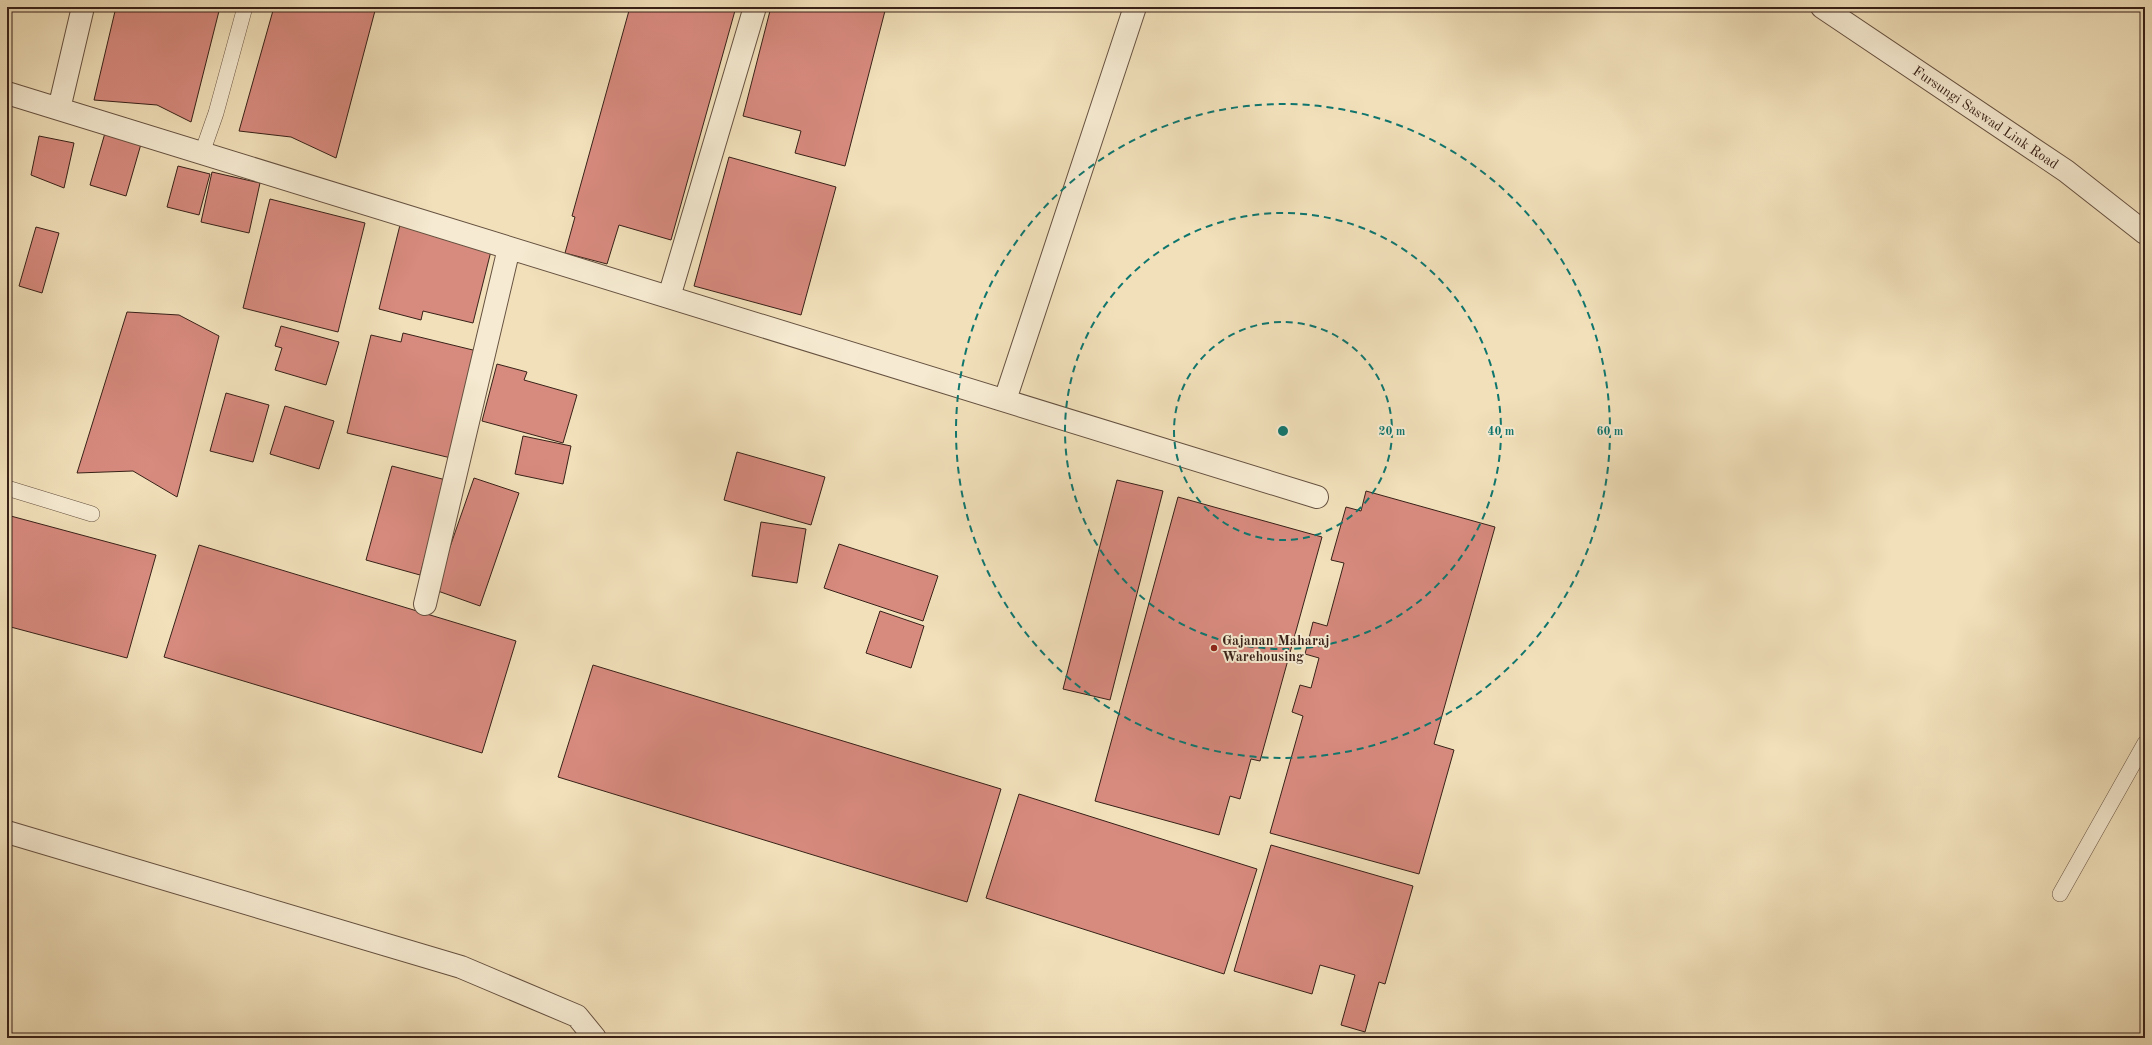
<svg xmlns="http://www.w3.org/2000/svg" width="2152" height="1045" font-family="'Old Standard TT',serif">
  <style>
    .building { fill: #d78a7e; stroke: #382118 }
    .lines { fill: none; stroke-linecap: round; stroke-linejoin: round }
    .service-casing { stroke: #665140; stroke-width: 16 }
    .minor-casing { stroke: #665140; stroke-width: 24 }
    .tertiary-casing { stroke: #665140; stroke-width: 24 }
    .service { stroke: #f6ebd2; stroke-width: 15 }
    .minor { stroke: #f6ebd2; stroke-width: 22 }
    .tertiary { stroke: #f6ebd2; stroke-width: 22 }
    .ring { fill: none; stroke: #0f766e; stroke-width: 2; stroke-dasharray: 7 5 }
    .poi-dot { fill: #8f2418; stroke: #f6ebd2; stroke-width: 1.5 }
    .labels { text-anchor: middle; stroke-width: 4; stroke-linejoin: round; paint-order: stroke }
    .street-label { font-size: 14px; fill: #382118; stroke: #f6ebd2 }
    .poi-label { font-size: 14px; font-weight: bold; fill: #382118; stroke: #f6ebd2; text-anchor: start }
    .centre { fill: #0f766e; stroke: #f6ebd2; stroke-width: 2 }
    .ring-label { font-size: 12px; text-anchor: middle; font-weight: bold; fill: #0f766e; stroke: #f6ebd2; stroke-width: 4; stroke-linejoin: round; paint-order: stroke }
  </style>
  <rect width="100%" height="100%" fill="#f1e0ba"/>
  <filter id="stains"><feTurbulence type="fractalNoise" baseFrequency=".005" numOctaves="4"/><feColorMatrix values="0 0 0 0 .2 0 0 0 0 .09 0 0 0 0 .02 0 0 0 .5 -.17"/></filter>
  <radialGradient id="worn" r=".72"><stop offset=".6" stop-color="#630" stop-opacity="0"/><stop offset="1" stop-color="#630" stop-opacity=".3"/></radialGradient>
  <path class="building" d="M116,7h104l-29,115 -34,-17 -63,-5z
    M274,7h102l-40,151 -45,-21 -52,-6z
    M630,7h106l-65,233 -52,-15 -12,39 -42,-11 10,-36 -3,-1z
    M771,7h115l-41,159 -50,-13 6,-22 -58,-15z
    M105,133l36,11 -15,52 -36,-11z
    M39,136l35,7 -10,45 -33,-13z
    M729,157l107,30 -35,128 -107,-29z
    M178,166l32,8 -11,41 -32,-8z
    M212,172l48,11 -11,50 -48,-11z
    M270,199l95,24 -27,109 -95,-24z
    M400,225l92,22 -19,76 -50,-12 -2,9 -42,-11z
    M36,227l23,6 -17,60 -23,-7z
    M127,312l52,3 40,21 -42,161 -44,-26 -56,2z
    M281,326l58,16 -13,43 -51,-15 7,-22 -7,-2z
    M403,333l74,18 -26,107 -104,-25 24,-98 30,7z
    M497,364l30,8 -3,8 53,15 -14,48 -81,-22z
    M226,393l43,12 -16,57 -43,-11z
    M285,406l49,15 -15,48 -49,-15z
    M523,436l48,10 -8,38 -48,-10z
    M737,452l88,25 -14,48 -87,-25z
    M392,466l54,14 -26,95 -54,-15z
    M474,478l45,15 -39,113 -45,-16z
    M1117,480l46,11 -53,209 -47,-11z
    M1366,491l129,36 -61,217 20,6 -35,124 -149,-41 33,-117 -11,-4 8,-27 11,3 8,-30 -14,-4 8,-32 14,4 17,-63 -13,-3 15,-53 15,4z
    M1178,497l144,40 -62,224 -9,-2 -11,40 -10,-3 -11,39 -124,-34z
    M7,515l149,40 -29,103 -120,-32z
    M761,522l45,7 -9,54 -45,-7z
    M839,544l99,32 -15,45 -99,-33z
    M199,545l317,96 -34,112 -318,-96z
    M880,611l44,15 -13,42 -45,-15z
    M593,665l408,124 -34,113 -409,-125z
    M1019,794l238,75 -33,105 -238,-76z
    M1271,845l142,41 -28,98 -6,-2 -14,50 -24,-7 14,-50 -35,-10 -8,29 -78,-23z"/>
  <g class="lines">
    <g class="service-casing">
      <path id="service" d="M202,153l14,-40 29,-106
        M7,488l85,26
        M2060,894l85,-151"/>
    </g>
    <g class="minor-casing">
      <path id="minor" d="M7,93l1310,404
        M59,109l24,-102
        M669,297l86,-290
        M1005,400l130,-393
        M425,604l84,-356
        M7,832l454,135 116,49 18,22"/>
    </g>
    <g class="tertiary-casing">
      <path id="tertiary" d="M1822,7l244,164 79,62"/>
    </g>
    <use href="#service" class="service"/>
    <use href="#minor" class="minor"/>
    <use href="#tertiary" class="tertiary"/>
  </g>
  <g class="ring">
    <circle cx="1283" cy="431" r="109"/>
    <circle cx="1283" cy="431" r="218"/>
    <circle cx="1283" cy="431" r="327"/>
  </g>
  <circle class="poi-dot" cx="1214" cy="648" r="4"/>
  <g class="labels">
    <g class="street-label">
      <text transform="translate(1986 117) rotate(34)" y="5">Fursungi Saswad Link Road</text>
    </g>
    <g class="poi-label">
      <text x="1222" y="645">Gajanan Maharaj<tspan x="1222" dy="16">Warehousing</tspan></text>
    </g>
  </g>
  <circle cx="1283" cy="431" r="6" class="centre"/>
  <g class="ring-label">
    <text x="1392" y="435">20 m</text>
    <text x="1501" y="435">40 m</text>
    <text x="1610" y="435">60 m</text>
  </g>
  <rect width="2152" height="1045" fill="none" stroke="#f1e0ba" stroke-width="24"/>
  <rect x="8" y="8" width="2136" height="1029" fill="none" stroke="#382118" stroke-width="2"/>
  <rect x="12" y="12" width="2128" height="1021" fill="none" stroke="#382118"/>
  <rect width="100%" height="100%" filter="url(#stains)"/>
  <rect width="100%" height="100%" fill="url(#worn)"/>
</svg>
